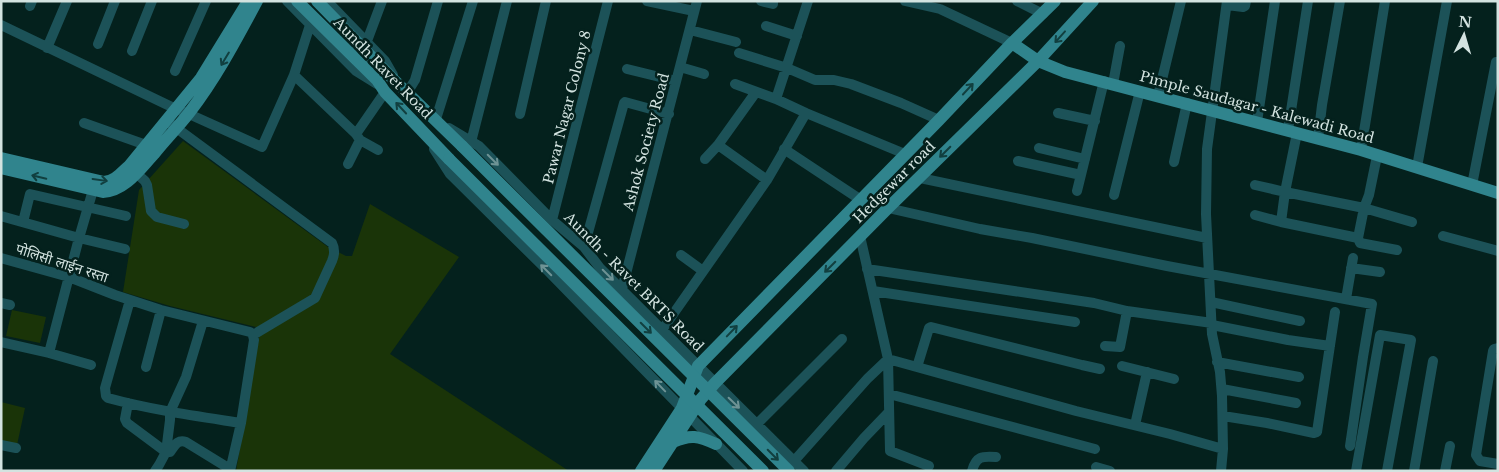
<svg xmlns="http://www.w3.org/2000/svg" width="1499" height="472" font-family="'Libre Baskerville','Noto Sans Devanagari',serif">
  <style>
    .green { fill: #1a3408 }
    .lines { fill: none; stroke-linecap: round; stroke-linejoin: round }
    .minor { stroke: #1c5258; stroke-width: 10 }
    .major { stroke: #30848d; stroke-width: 12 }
    .major-bridge { stroke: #30848d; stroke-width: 12 }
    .oneway { stroke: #113f3f }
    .oneway2 { stroke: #6e9395 }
    .labels { text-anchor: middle; stroke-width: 5; stroke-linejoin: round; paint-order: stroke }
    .street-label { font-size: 14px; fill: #d3e3e0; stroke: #04211d }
  </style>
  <rect width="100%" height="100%" fill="#04211d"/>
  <path class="green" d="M183,141l145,106 18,9h6l18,-52 89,53 -69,97 179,117h-333l23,-133 -3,-11 -86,-21 -47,-14 16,-102z
    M12,310l34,7 -6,26 -34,-7z
    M1,402l24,6 -8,37 -16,-4z"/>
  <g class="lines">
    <path class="minor" d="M287,1l69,70 21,13
      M327,1l58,60 8,14
      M647,1l47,10
      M761,1l12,3v-3
      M905,1l35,8 72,34
      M1017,1l26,13
      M1227,5l16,2 2,-1 1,-5
      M30,6l2,-5
      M1,25l175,84 13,5 73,33 32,-72 16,-50
      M766,26l31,10
      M690,30l46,12
      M367,41l15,-40
      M98,44l17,-43
      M47,48l20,-47
      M132,51l20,-50
      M739,53l48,15 28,12h19l17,4 50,19 38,17
      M680,67l24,7
      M627,69l49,12
      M175,71l31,-70
      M294,75l62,59 4,6 18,10
      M735,84l41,15 30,14 99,41
      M1113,84l7,-38
      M407,93l8,-13 23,-79
      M1158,96l23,-95
      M776,99l32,-98
      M1058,113l37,8
      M520,114l26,-113
      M436,119l37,-118
      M1257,122l18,-121
      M84,123l62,22
      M171,124l161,119c3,6 3,11 0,18l-17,37 -62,37
      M449,128l30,18 73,74 32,27 16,21 204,203
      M1288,130l20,-129
      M1297,133l-12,59 79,16 5,-13 8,-39
      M356,134l29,-42
      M1318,139l4,-34 18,-104
      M471,142l36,-141
      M718,145l49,35
      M1039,148l46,11
      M434,149l16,25 98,97 195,200
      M784,149l77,51
      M1361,150l24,-149
      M705,159l13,-14 38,-53
      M1018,161l63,14
      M1174,162l13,-59
      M348,164l12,-24
      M1417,167l30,-166
      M136,173l9,8 2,4 4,26 6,6 27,7
      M920,178l287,60
      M1255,185l30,7 -4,30
      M1472,185l24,-123
      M1077,191l27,-110
      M1114,195l26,-104
      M888,208l92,21 52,9 135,28 205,38 -9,53 -13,89
      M1255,215l26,7 77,16 6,-30 48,14
      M1,216l78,22 46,11
      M552,220l56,-219
      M23,222l7,-28 96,22
      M860,236l28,123 2,92 39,15
      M1443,236l55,15
      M1358,238l2,5 37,7
      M584,247l40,-144 1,-1 44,12
      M681,255l22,16
      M1,258l68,19 46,18 46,15 89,22 3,3 1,5 -13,83 -11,48
      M1351,268l29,4
      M867,269l227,34 33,8 85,12
      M622,289l75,-288
      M873,291l202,31
      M1346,299l7,-41
      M130,300l-25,88 1,8 2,2c44,12 88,18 133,25
      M1211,302l89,19
      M1,303l9,2
      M1212,325l76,15 42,6
      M662,330l105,-150 39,-67
      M1,342l48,11 42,12
      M1105,346l15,1 7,-36
      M1498,348l-4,1 -1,2 -17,104 4,6 18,3
      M49,353l30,-115 14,-48
      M1217,362l82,15
      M1122,366l52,13
      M146,367l15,-57
      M917,367l12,-39 2,-1 151,38 18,4
      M1222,389l74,14
      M889,394l206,55
      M128,403l-3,16 2,4 39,29h4c5,-7 8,-13 16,-10l44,27
      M1223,416l44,7 47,10 3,-1 18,-120
      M757,424l85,-85
      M1135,425l12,-53
      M1,445l15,3
      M794,461l74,-83 20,-19 188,52 94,23 53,15 -1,-53 -2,-24 -8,-38 -6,-120 1,-65 20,-148
      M1096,467l14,4
      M155,471l4,-6 7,-13 4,-32v-8l16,-35 17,-56
      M836,471l28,-33 25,-26
      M972,471c4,-15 10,-15 24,-14
      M1221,471l2,-22
      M1356,471l24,-136 31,5 -24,131
      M1414,471l19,-110
      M1445,471l5,-25"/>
    <path class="major" d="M297,1l80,79 8,12 64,67
      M317,1l77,79 68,66
      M1012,43l26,18 27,11 296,78 137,43
      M1,158l103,24c11,-1 17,-9 25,-16l72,-88 46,-75
      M1,168l102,24c22,-1 37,-23 51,-38 11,-14 24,-27 35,-41 27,-35 47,-73 68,-112
      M673,442c18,-8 25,-6 43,2
      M641,471l41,-63 16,-42 241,-246 73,-77 43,-42
      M654,471l47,-72 14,-16 173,-175 150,-147 55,-60"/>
    <path class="major-bridge" d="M462,146l327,325
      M449,159l314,312"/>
  </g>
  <defs><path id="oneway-shaft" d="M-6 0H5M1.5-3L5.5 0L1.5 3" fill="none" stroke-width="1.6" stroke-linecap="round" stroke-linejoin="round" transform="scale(1.25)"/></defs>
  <g class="oneway">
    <use href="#oneway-shaft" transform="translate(1060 37) rotate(132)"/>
    <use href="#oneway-shaft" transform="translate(225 59) rotate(121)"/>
    <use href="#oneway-shaft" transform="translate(968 89) rotate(-47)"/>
    <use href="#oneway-shaft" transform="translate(401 108) rotate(-133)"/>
    <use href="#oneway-shaft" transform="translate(945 152) rotate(135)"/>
    <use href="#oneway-shaft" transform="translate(39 177) rotate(-167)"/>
    <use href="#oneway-shaft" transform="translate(100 180) rotate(8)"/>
    <use href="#oneway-shaft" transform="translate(830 267) rotate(135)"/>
    <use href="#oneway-shaft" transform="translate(646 328) rotate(45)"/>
    <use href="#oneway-shaft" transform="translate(732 331) rotate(-46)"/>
    <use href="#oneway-shaft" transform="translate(773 455) rotate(45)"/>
  </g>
  <g class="oneway2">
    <use href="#oneway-shaft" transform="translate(493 160) rotate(45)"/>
    <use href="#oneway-shaft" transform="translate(546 270) rotate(-135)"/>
    <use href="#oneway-shaft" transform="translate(608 275) rotate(45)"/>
    <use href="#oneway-shaft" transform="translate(660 386) rotate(-134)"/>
    <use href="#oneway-shaft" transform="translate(734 403) rotate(44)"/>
  </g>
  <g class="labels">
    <g class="street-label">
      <text transform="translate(383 68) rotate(46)" y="5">Aundh Ravet Road</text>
      <text transform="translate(567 107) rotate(-76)" y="5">Pawar Nagar Colony 8</text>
      <text transform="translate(1257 107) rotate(15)" y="5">Pimple Saudagar - Kalewadi Road</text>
      <text transform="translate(646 142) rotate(-75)" y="5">Ashok Society Road</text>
      <text transform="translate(894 182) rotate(-45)" y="5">Hedgewar road</text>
      <text transform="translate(62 263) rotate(18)" y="5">पोलिसी लाईन रस्ता</text>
      <text transform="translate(634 282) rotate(45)" y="5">Aundh - Ravet BRTS Road</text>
    </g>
  </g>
  <rect width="1499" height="472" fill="none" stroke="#d3e3e0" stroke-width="5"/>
  <g transform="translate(1464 35) rotate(5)" stroke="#04211d" stroke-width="4" paint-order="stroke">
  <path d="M0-4L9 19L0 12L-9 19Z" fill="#d3e3e0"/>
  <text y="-8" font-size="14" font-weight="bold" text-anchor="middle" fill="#d3e3e0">N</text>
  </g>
</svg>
